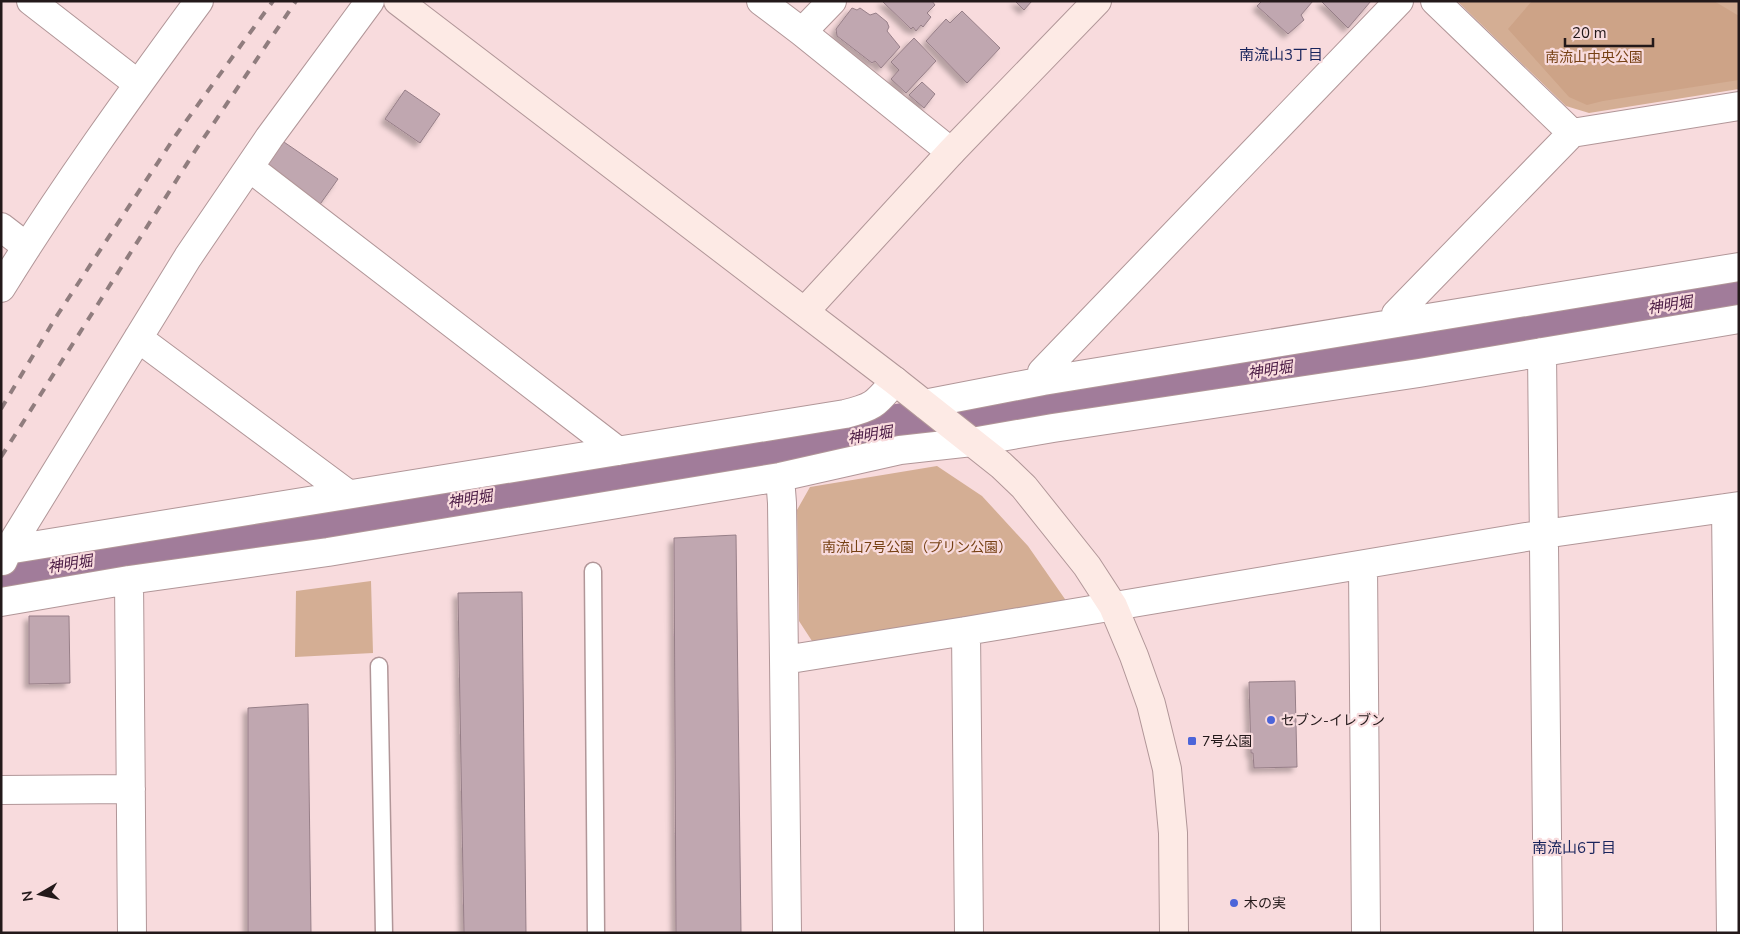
<svg xmlns="http://www.w3.org/2000/svg" width="1740" height="934" font-family="'Nunito Sans','Noto Sans JP',sans-serif">
  <style>
    .green { fill: #d4ae94 }
    .forest { fill: #cda387 }
    .lines { fill: none; stroke-linecap: round; stroke-linejoin: round }
    .river { stroke: #a17c9a; stroke-width: 52 }
    .building { fill: #c0a7b0; stroke: #977f88; filter: url(#shadow) }
    .lane-casing { stroke: #b19698; stroke-width: 19 }
    .street-casing { stroke: #b19698; stroke-width: 30 }
    .secondary-casing { stroke: #b19698; stroke-width: 30 }
    .lane { stroke: #fff; stroke-width: 16 }
    .street { stroke: #fff; stroke-width: 28 }
    .secondary { stroke: #fdeae5; stroke-width: 28 }
    .rail { stroke: #907d7e; stroke-width: 4; stroke-dasharray: 9 9; stroke-linecap: butt }
    .poi-dot { fill: #4c65d9; stroke: #f8dbdd; stroke-width: 2 }
    .labels { text-anchor: middle; stroke-width: 4.5; stroke-linejoin: round; paint-order: stroke }
    .park-label { font-size: 14px; fill: #764114; stroke: #f8dbdd }
    .poi-label { font-size: 14px; fill: #23191a; stroke: #f8dbdd; text-anchor: start }
    .neighbourhood-label { font-size: 15px; fill: #19245c; stroke: #f8dbdd }
    .water-label { font-size: 15px; font-style: italic; fill: #471741; stroke: #f8dbdd }
  </style>
  <defs>
    <filter id="shadow"><feDropShadow dx="-4.5" dy="4.5" stdDeviation="2.5" flood-color="#0004"/></filter>
  </defs>
  <rect width="100%" height="100%" fill="#f8dbdd"/>
  <path class="green" d="M1457,1h282v88l-150,24 -23,-7z
    M937,466l45,30 46,50 39,56 -255,39 -13,-20 -2,-111 13,-23z
    M371,581l2,72 -78,4 1,-66z"/>
  <path class="forest" d="M1532,1h182l25,15v64l-136,21 -16,4 -18,-8 -61,-68z"/>
  <g class="lines">
    <path class="river" d="M1,575l1738,-281"/>
  </g>
  <path class="building" d="M882,1h50l3,4 -8,8 4,4 -8,10 -2,-2 -5,6 -3,-4 -2,2z
    M1015,1h17l-8,9z
    M1262,1h51l-12,14 3,5 -16,14 -31,-28z
    M1321,1h50l-23,27z
    M852,8l5,2 3,-2 10,7 6,-2 11,9 2,5 -2,4 13,16 -19,21 -6,-7 -3,2 -35,-27 -1,-7z
    M962,11l38,37 -33,35 -41,-42 20,-22 4,4z
    M914,38l22,23 -30,32 -15,-14 8,-9 -8,-8z
    M922,82l13,12 -11,14 -15,-13z
    M405,90l35,24 -20,29 -35,-24z
    M281,140l57,39 -22,31 -56,-40z
    M736,535l5,398h-65l-2,-395z
    M522,592l4,341h-62l-6,-340z
    M29,616h40l1,67 -41,1z
    M1295,681l2,86 -43,1 -1,-15h-2l-2,-71z
    M308,704l3,229h-63v-225z"/>
  <g class="lines">
    <g class="lane-casing">
      <path id="lane" d="M593,571l3,362
        M379,666l5,267"/>
    </g>
    <g class="street-casing">
      <path id="street" d="M31,1l107,83
        M761,1l41,31 149,120
        M1435,1l137,132
        M802,32l30,-31
        M250,168l368,283
        M1,227l26,20
        M1,288c61,-99 129,-193 198,-287
        M1397,323l-1,-9 176,-181 167,-27
        M138,338l210,156
        M1542,352l6,581
        M1043,381l-1,-9 357,-371
        M926,405l3,-2 114,-22 696,-114
        M780,477l2,26 2,157 182,-29 578,-97 195,-28
        M1726,508l5,425
        M1,551l844,-137c30,-7 31,-11 50,-33
        M3,561l5,-11 180,-293 81,-119 101,-137
        M1363,565l3,368
        M129,580l3,353
        M1,602l128,-22 199,-28 452,-75 120,-27 72,-8 81,-14 366,-55 320,-54
        M966,631l3,302
        M784,660l3,273
        M1,790l130,-1"/>
    </g>
    <g class="secondary-casing">
      <path id="secondary" d="M398,1l497,380 106,84 23,22 63,79 26,40 21,50 17,48 16,65 6,64 1,100
        M805,311l146,-159 146,-151"/>
    </g>
    <use href="#lane" class="lane"/>
    <use href="#street" class="street"/>
    <use href="#secondary" class="secondary"/>
    <path class="rail" d="M1,409l55,-92 120,-182 97,-134
      M1,457l194,-306 101,-150"/>
  </g>
  <g class="poi-dot">
    <circle cx="1271" cy="720" r="5"/>
    <rect x="1187" y="736" width="10" height="10" rx="2.5"/>
    <circle cx="1234" cy="903" r="5"/>
  </g>
  <g class="labels">
    <g class="park-label">
      <text x="1594" y="62">南流山中央公園</text>
      <text x="917" y="552">南流山7号公園（プリン公園）</text>
    </g>
    <g class="poi-label">
      <text x="1281" y="725">セブン-イレブン</text>
      <text x="1202" y="746">7号公園</text>
      <text x="1244" y="908">木の実</text>
    </g>
    <g class="neighbourhood-label">
      <text x="1281" y="60">南流山3丁目</text>
      <text x="1574" y="853">南流山6丁目</text>
    </g>
    <g class="water-label">
      <text transform="translate(1670 305) rotate(-9)" y="5">神明堀</text>
      <text transform="translate(1270 370) rotate(-9)" y="5">神明堀</text>
      <text transform="translate(870 435) rotate(-9)" y="5">神明堀</text>
      <text transform="translate(470 499) rotate(-9)" y="5">神明堀</text>
      <text transform="translate(70 564) rotate(-9)" y="5">神明堀</text>
    </g>
  </g>
  <rect width="1740" height="934" fill="none" stroke="#23191a" stroke-width="5"/>
  <g transform="translate(40 894) rotate(261)" stroke="#f8dbdd" stroke-width="4" paint-order="stroke">
  <path d="M0-4L9 19L0 12L-9 19Z" fill="#23191a"/>
  <text y="-8" font-size="14" font-weight="bold" text-anchor="middle" fill="#23191a">N</text>
  </g>
  <path d="M1565 38v8h88v-8" fill="none" stroke="#23191a" stroke-width="2.5"/>
  <text x="1572" y="38" font-size="15" fill="#23191a" stroke="#f8dbdd" stroke-width="4" paint-order="stroke">20 m</text>
</svg>
